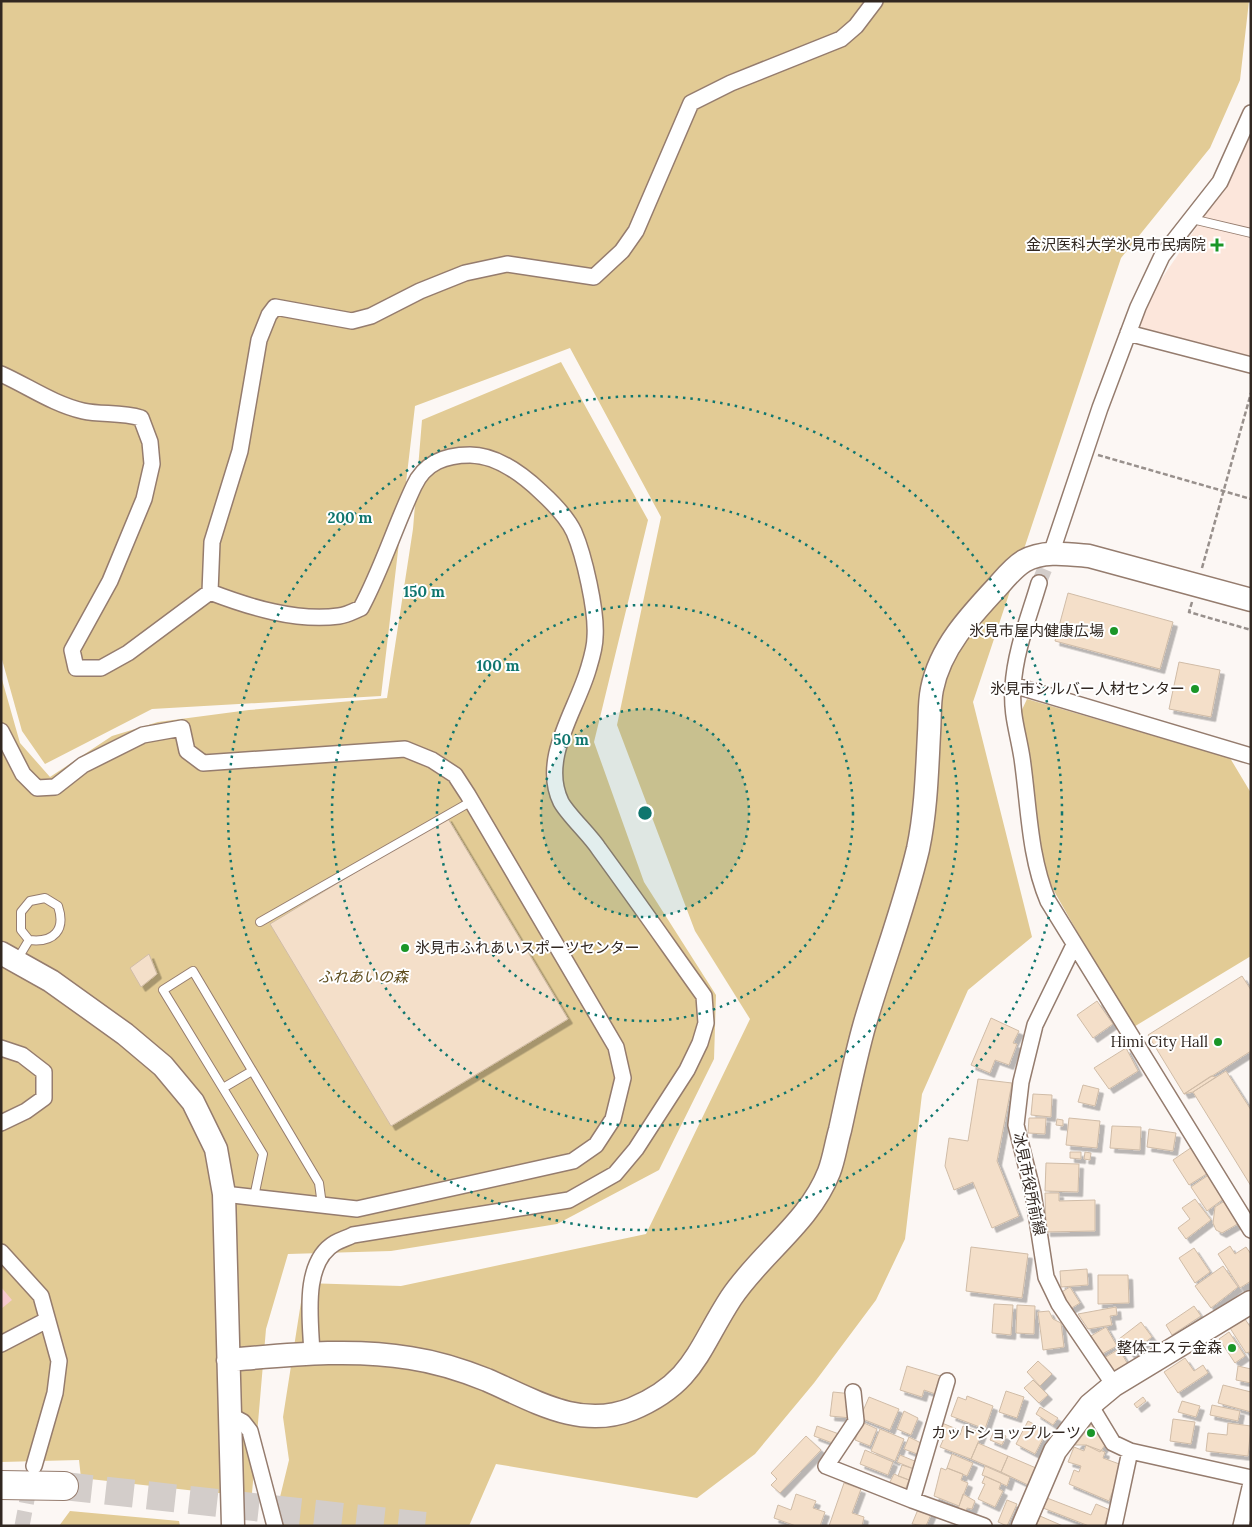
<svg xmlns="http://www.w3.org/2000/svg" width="1252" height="1527" font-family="Lora,'Noto Sans JP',serif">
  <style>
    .built { fill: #fce6db }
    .green { fill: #e2cb95 }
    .water { fill: #f8cbcf }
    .building { fill: #f4dfc9; stroke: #d0bca7; filter: url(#shadow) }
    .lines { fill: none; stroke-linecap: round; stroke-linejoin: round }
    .street-tunnel { stroke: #d3cdca; stroke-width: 15; stroke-dasharray: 15 8; stroke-linecap: butt }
    .highway-tunnel { stroke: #d3cdca; stroke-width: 28; stroke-dasharray: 28 14; stroke-linecap: butt }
    .lane-casing { stroke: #957c6e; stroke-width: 10 }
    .street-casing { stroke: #957c6e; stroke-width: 18 }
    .secondary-casing { stroke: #957c6e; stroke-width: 25 }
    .highway-casing { stroke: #957c6e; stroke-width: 30 }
    .path { stroke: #98908c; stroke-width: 2.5; stroke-dasharray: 5 2.5; stroke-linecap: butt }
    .lane { stroke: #fff; stroke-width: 8 }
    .street { stroke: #fff; stroke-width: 15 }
    .secondary { stroke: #fff; stroke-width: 22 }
    .highway { stroke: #fff; stroke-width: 28 }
    .ring { fill: none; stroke: #0f766e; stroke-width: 2.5; stroke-dasharray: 2.5 5 }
    .poi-dot { fill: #1a9628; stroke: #fff; stroke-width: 2 }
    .labels { text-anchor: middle; stroke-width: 4; stroke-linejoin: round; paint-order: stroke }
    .poi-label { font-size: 15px; fill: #312721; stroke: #fff; text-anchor: end }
    .park-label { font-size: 15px; font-style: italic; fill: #5d4b1b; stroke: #fff }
    .street-label { font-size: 15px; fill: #312721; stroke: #fff }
    .centre { fill: #0f766e; stroke: #fff; stroke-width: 2.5 }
    .ring-label { font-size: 15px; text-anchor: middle; font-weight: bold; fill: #0f766e; stroke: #fff; stroke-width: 4; stroke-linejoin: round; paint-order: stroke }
  </style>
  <defs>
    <filter id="shadow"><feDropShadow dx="4.5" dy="4.5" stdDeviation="0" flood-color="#0004"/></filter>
  </defs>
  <rect width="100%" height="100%" fill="#fcf7f4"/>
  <path class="built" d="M1251,131v229l-114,-31 15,-36 65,-96 21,-36z"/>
  <path class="green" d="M1,1h1248l-9,79 -30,68 -89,110 -148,444 59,235 -64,53 -46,104 -17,145 -29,61 -62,83 -59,71 -58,44 -201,-34 -27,62h-196l16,-66 -6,-43 21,-134 97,3 245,-52 104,-215 -55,-88 -78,-206 44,-208 -91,-169 -155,58 -34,290 -229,13 -107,55 -23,-33 -21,-75z
    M561,362l87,158 -54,222 50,140 72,113 -2,64 -55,111 -102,54 -166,27 -103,3 -22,75 -14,164h-38l-133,-15 -2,-18 -78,2v-786l19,67 30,34 62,-41 46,-14 91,-12 138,-12 26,-169 9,-109z
    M1027,699l203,59 21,35v163l-119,72 -82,-144 -12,-35 -5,-72 -13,-63z
    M70,1511l109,10 1,5h-121z"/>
  <path class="water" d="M1,1287l11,13 -11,9z"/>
  <path class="building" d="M1068,593l105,29 -13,47 -105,-28z
    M1179,662l41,8 -9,47 -42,-8z
    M447,817l121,202 -177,107 -121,-202z
    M149,954l8,20 -16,13 -11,-19z
    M1242,976l9,14v61l-67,43 -36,-59z
    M1097,1001l16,23 -20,14 -16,-23z
    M991,1018l28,13 -6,12 4,1 -8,21 -14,-5 -5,13 -19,-8z
    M1126,1048l12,23 -29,18 -15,-21z
    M1226,1071l25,39v76l-58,-94z
    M1211,1076l5,1 -23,15 -9,2z
    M978,1079l34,4 -15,78 22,55 -27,12 -19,-46 -19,8 -9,-24 4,-28 19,3z
    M1083,1085l16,4 -4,17 -17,-4z
    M1033,1094l19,1 -1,22 -20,-2z
    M1029,1118h17l-1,16 -17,-1z
    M1069,1118l31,3 -3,27 -31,-3z
    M1057,1119l6,1v6l-7,-1z
    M1112,1126l29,1 -1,23 -30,-2z
    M1149,1129l27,4 -3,18 -26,-4z
    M1192,1147l16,26 -19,12 -16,-25z
    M1070,1152h11v7l-11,-1z
    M1085,1152l6,1 -1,7 -6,-1z
    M1046,1163l33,1 -1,28 -33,-1z
    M1210,1174l16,23 -19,14 -16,-24z
    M1045,1193h14v8l36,-1v31l-49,1z
    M1195,1199l16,21 -25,19 -8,-11 12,-9 -8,-11z
    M1223,1202l10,3 8,17 -19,11 -6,-3 -3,-7 2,-16z
    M1230,1246l5,8 11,-7 5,7v27l-11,7 -22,-34z
    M971,1247l57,7 -6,44 -56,-7z
    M1194,1248l16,24 -15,11 -16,-25z
    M1223,1266l15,21 -27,21 -16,-22z
    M1087,1269l1,16 -27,2 -1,-16z
    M1098,1275h30l1,28 -31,1z
    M1070,1287l10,16 -10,6 -10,-16z
    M994,1304l19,1 -2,30 -19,-2z
    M1017,1305l18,1 -1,28 -18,-1z
    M1194,1306l7,10 -29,19 -6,-10z
    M1116,1307l1,8 -7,1 2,9 -24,4 -10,-15z
    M1049,1311l4,8 8,4 3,24 -21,3 -5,-38z
    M1245,1319l6,9v27l-2,-3 -3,1 -16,-25z
    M1141,1322l11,15 -22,17 -11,-15z
    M1106,1327l11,19 -15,8 -11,-18z
    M1229,1332l16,24 -10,7 -16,-24z
    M1119,1349l11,19 -15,9 -11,-19z
    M1185,1358l9,13 9,-6 5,8 -30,20 -14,-21z
    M1038,1361l14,13 -12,12 -13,-14z
    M907,1366l40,12 -6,18 -17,-6 -2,7 -22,-7z
    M1238,1366l13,3v14l-15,-3z
    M1033,1380l15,15 -9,8 -15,-15z
    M1223,1385l28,7v20l-33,-9z
    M1006,1391l18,6 -7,21 -18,-6z
    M833,1392l20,2 -2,24 -21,-2z
    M967,1396l26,10 -8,23 -34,-13 7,-19 8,3z
    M869,1397l30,12 -9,21 -30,-12z
    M1143,1397l3,4 -9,7 -3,-4z
    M1182,1401l18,5 -4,11 -18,-5z
    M1212,1405l28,6 -2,10 -28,-6z
    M1040,1407l18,11 -5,7 -17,-11z
    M904,1411l14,7 -7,17 -14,-6z
    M1173,1419l22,3 -4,22 -21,-3z
    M1028,1421l19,10 -12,23 -19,-10z
    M862,1422l15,7 -7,17 -15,-6z
    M1093,1422l12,23 -5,7 -14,-7h-11z
    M942,1423l17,7 -2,4 3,1 3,-9 19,7 -11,26 -31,-12 4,-9 -7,-3z
    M1228,1423l23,3 -3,30 -42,-5 2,-18 19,2z
    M817,1426l22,8 -4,10 -21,-8z
    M880,1429l24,10 -9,22 -24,-10z
    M994,1431l12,5 -4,9 -12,-5z
    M806,1436l15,14 -41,43 -9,-8 6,-6 -6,-6z
    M909,1437l12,6 -4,11 -13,-5z
    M978,1443l30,13 -7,16 -30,-13z
    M1086,1445l19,7 -2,6 19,7 -13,36 -40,-17 5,-14 5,2 2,-6 -13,-4 6,-15 10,4z
    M865,1450l28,12 -5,13 -28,-11z
    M952,1454l21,9 -6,13 -20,-8z
    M900,1455l17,7 -3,7 -17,-7z
    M1008,1456l28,12 -8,17 -27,-13z
    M902,1465l12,4 -5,11 -11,-4z
    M985,1466l25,11 -3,9 -25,-11z
    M941,1468l5,2 1,-2 16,6 -2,6 7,3 -9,23 -25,-10z
    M894,1474l15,6 -4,10 -16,-6z
    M985,1476l16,7 -2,6 4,2 -8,16 -17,-8 7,-15 -3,-1z
    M844,1483l17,6 -9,24 12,4 -2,9h-33z
    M796,1494l20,7 -3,7 12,4 -5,14h-24l-22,-8 4,-13 13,5z
    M963,1494l12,7 -3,8 -5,-1 -1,3 -8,-2z
    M1047,1498l44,17 5,-11 14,6 -6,16h-15l-46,-18z
    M1007,1500l10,4 -10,22 -9,-4z
    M919,1507l13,5 -6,14 -14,-2z
    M1040,1516l23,10h-27z"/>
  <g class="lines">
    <path class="street-tunnel" d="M1039,583l13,-32
      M22,1526l9,-47"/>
    <path class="highway-tunnel" d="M64,1486l361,40"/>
    <g class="lane-casing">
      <path id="lane" d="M1192,219l59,14
        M260,922l212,-121
        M17,960l12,-20 -8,-10v-18l9,-11 15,-3 13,8c8,24 -4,37 -29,34
        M223,1088l29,-17
        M254,1197l9,-43 -100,-164 30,-19 126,212 3,22"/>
    </g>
    <g class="street-casing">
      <path id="street" d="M1128,333l123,32
        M1,374c27,12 52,30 82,37 19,4 38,1 58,7l9,24 2,22 -8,35 -34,82 -38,69 4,18h25l27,-15 82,-61 2,-50 28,-91 19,-111 10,-25 6,-8 77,14 19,-5 49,-25 45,-18 42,-9 87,13 28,-26 14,-20 55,-128 40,-20 110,-44 15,-13 19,-25
        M1052,551l48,-143 38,-101 24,-51 58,-74 31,-69
        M1039,583c-10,34 -24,68 -26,104 -2,28 5,45 9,71 7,48 7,98 26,143l203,329
        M210,592c39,15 87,30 129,24 8,-1 15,-5 22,-8 21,-39 34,-82 53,-122 11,-24 32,-31 56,-31 27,0 52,19 71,37 12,11 26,25 33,40 10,23 23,79 21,105 0,11 -4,23 -7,33 -12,41 -48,89 -27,132 7,13 29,33 38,47 36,49 70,98 105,147l2,27 -6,20 -13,27 -51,79 -21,25 -46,26 -216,35c-6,3 -13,5 -18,8 -34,20 -24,79 -23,112
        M1013,685l238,71
        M1,731l22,43 14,14 18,-1 28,-22 60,-30 39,-7 5,23 16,12 202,-14 27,11 23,15 13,20 148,252 7,31 -10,41 -17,26 -23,16 -216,48 -133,-15
        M1074,945l-39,80 -14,57 -5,43 17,68 13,84 13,27 55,81
        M1,1048l21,7 22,17v26l-18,13 -25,12
        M1,1252l40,44 18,65 -4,32 -21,73
        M1,1344l46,-24
        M947,1381l-35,119 72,26
        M853,1392l3,29 -30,45 86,34
        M1090,1405l23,38 17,8 121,27
        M230,1415l13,7 7,9 25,95
        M1114,1526l16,-75
        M1241,1526l10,-43"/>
    </g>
    <g class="secondary-casing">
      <path id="secondary" d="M1,953l50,28 74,53 38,32 30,36 23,47 8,45 9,332
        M228,1360c60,-5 123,-12 182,-2 27,4 52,12 77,22 46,20 93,50 145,29 62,-26 66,-60 99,-111 30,-45 78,-75 98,-126 5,-13 7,-28 11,-42 8,-36 15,-72 25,-107 17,-58 39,-115 53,-174 8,-38 9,-77 11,-116 1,-14 0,-30 3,-44 8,-41 38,-73 66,-103 7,-8 16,-19 26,-25 19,-11 44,-7 65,-5l162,44
        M1023,1526l32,-75 35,-46 24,-20 137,-83"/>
    </g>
    <g class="highway-casing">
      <path id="highway" d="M1,1485l63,1"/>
    </g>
    <path class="path" d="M1098,455l153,44
      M1202,568l49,-175
      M1192,602l-3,10 62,18"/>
    <use href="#lane" class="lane"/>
    <use href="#street" class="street"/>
    <use href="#secondary" class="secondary"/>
    <use href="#highway" class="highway"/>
  </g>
  <circle cx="645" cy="813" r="104" fill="#0f766e" fill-opacity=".12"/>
  <g class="ring">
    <circle cx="645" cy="813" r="104"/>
    <circle cx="645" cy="813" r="208"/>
    <circle cx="645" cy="813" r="313"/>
    <circle cx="645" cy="813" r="417"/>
  </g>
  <g class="poi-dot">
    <path d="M1214.5 237.5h5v5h5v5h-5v5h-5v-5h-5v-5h5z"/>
    <circle cx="1114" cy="631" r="5"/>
    <circle cx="1195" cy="689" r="5"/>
    <circle cx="405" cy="948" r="5"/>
    <circle cx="1218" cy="1042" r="5"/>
    <circle cx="1232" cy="1348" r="5"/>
    <circle cx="1091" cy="1433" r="5"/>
  </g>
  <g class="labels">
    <g class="poi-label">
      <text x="1206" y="250">金沢医科大学氷見市民病院</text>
      <text x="1104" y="636">氷見市屋内健康広場</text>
      <text x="1185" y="694">氷見市シルバー人材センター</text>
      <text x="415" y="953" text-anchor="start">氷見市ふれあいスポーツセンター</text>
      <text x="1208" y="1047">Himi City Hall</text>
      <text x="1222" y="1353">整体エステ金森</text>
      <text x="1081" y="1438">カットショップルーツ</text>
    </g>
    <g class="park-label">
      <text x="363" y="982">ふれあいの森</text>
    </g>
    <g class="street-label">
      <text transform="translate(1029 1184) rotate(78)" y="5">冰見市役所前線</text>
    </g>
  </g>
  <circle cx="645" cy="813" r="8" class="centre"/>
  <g class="ring-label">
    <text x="350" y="523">200 m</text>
    <text x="424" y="597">150 m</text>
    <text x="498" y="671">100 m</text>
    <text x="571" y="745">50 m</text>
  </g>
  <rect width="1252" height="1527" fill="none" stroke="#312721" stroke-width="5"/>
</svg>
